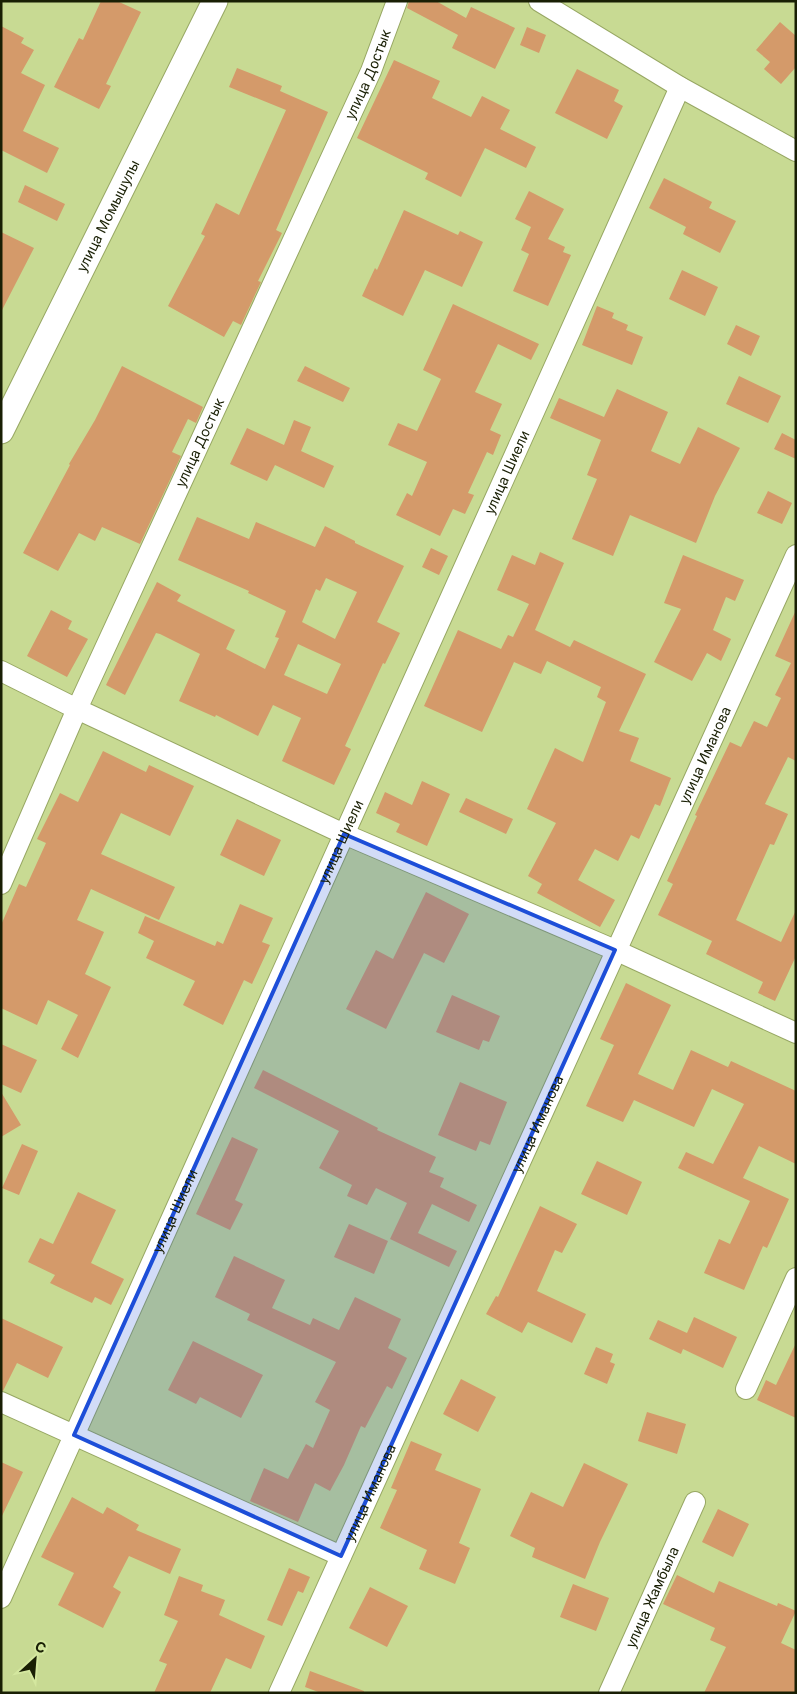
<svg xmlns="http://www.w3.org/2000/svg" width="797" height="1694" font-family="Inter,sans-serif">
  <style>
    .building { fill: #d49a6a; fill-rule: evenodd }
    .lines { fill: none; stroke-linecap: round; stroke-linejoin: round }
    .minor-casing { stroke: #97a763; stroke-width: 22 }
    .tertiary-casing { stroke: #97a763; stroke-width: 27 }
    .minor { stroke: #fff; stroke-width: 20 }
    .tertiary { stroke: #fff; stroke-width: 25 }
    .marked { fill: #1d4ed8; fill-opacity: 0.2; stroke: #1d4ed8; stroke-width: 4; stroke-linejoin: round }
    .labels { text-anchor: middle; stroke-width: 4; stroke-linejoin: round; paint-order: stroke }
    .street-label { font-size: 14px; fill: #191f04; stroke: #d4e79f }
  </style>
  <rect width="100%" height="100%" fill="#c8da93"/>
  <path class="building" d="M101,1h16l24,11 -35,72 5,2 -12,23 -45,-22 25,-49 4,2z
    M409,1h27l30,17 5,-11 44,21 -20,41 -43,-21 6,-13 -51,-27z
    M780,22l16,14v31l-15,17 -17,-15 6,-7 -14,-12z
    M1,26l23,12 -3,5 13,7 -13,23 24,12 -22,46 36,17 -12,25 -46,-23z
    M527,27l19,8 -7,18 -19,-8z
    M394,60l46,21 -8,17 39,19 11,-21 28,14 -10,19 36,18 -10,21 -41,-20 -24,49 -36,-18 3,-6 -71,-35z
    M237,68l45,18 -2,5 48,21 -52,118 6,3 -24,48 3,1 -20,43 -8,-4 -9,16 -56,-31 37,-70 -4,-2 15,-31 23,12 47,-105 -57,-23z
    M577,69l42,21 -5,11 9,5 -16,33 -52,-26z
    M664,178l48,24 -3,6 27,13 -16,32 -37,-19 3,-7 -37,-19z
    M25,185l40,19 -8,17 -39,-19z
    M529,191l35,18 -16,30 17,8 -2,5 8,3 -23,51 -35,-15 16,-37 -8,-4 10,-23 -16,-8z
    M404,210l54,25 2,-4 23,11 -21,45 -37,-17 -22,46 -41,-20 13,-28 2,2z
    M1,232l33,16 -33,64z
    M682,270l36,17 -13,29 -36,-17z
    M453,304l86,40 -8,16 -33,-16 -23,48 27,12 -12,26 11,5 -8,20 -6,-3 -19,41 6,2 -9,19 -12,-5 -13,27 -44,-21 11,-22 5,3 15,-34 -39,-17 10,-22 19,8 24,-52 -18,-9z
    M597,306l17,7 -2,5 16,7 -2,5 17,7 -11,28 -50,-20z
    M736,325l24,11 -9,20 -24,-12z
    M122,366l81,41 -7,16 -8,-4 -16,33 9,4 -41,88 -38,-17 -7,14 -16,-8 -21,38 -35,-18 47,-88 -1,-1 26,-44z
    M305,366l45,22 -7,14 -46,-21z
    M739,376l42,20 -13,27 -42,-19z
    M617,389l51,23 -17,39 29,13 18,-37 42,21 -25,48 -19,47 -66,-28 -17,41 -41,-17 25,-60 -10,-4 14,-35 -51,-22 9,-20 45,19z
    M294,420l17,7 -10,24 33,15 -10,22 -49,-23 -8,16 -37,-17 17,-36 37,17z
    M782,433l14,7v19l-22,-10z
    M768,491l24,12 -10,21 -25,-11z
    M197,517l52,22 7,-17 59,25 10,-21 30,15v2l49,23 -27,56 23,11 -15,31 -2,-1 -38,83 6,3 -17,36 -52,-24 19,-43 -28,-13 -15,31 -42,-21 -1,2 -36,-16 21,-47 -40,-20 -4,-1 -31,62 -19,-10 51,-103 24,13 -4,6 58,29 -9,19 39,20 14,-31 -4,-1 11,-26 -38,-18 1,-2 -71,-31zM326,578l31,14 -22,47 -33,-17 14,-33 4,2zM298,644l43,20 -14,30 -43,-19z
    M431,548l17,8 -9,19 -17,-8z
    M540,552l24,11 -29,67 35,17 4,-7 72,34 -27,57 20,7 -9,23 41,17 -11,28 -5,-2 -16,35 -8,-4 -13,26 -23,-12 -17,31 37,20 -15,27 -63,-34 5,-9 -14,-8 28,-53 -29,-14 28,-61 28,14 23,-60 -9,-5 4,-10 -54,-26 -6,13 -27,-12 -32,70 -58,-26 34,-76 43,19 7,-14 5,2 16,-33 -32,-14 15,-35 23,10z
    M683,555l61,25 -9,21 -9,-4 -13,33 18,9 -10,22 -14,-8 -15,28 -38,-19 27,-53 -17,-6z
    M51,610l21,11 -4,8 20,10 -21,38 -40,-21z
    M796,610v151l-8,-4 -23,47 23,10 -14,31 -4,-1 -34,76 45,22 15,-32v46l-21,45 -17,-8 5,-11 -57,-28 6,-13 -54,-26 15,-31 -6,-3 30,-65 -2,-1 35,-73 11,5 13,-26 13,6 14,-29 -6,-3 16,-32 -16,-7z
    M103,751l43,21 3,-7 45,21 -24,50 -49,-23 -20,41 74,33 -16,33 -68,-31 -14,31 27,12 -19,42 26,13 -33,71 -17,-9 17,-34 -30,-15 -11,25 -36,-17v-83l18,-41 7,3 20,-44 -9,-4 23,-46 18,9z
    M422,781l28,13 -23,52 -31,-14 4,-8 -24,-11 9,-21 27,13z
    M466,798l47,21 -7,15 -47,-22z
    M237,819l44,21 -17,36 -44,-21z
    M426,892l43,22 -25,49 -20,-10 -38,76 -40,-20 30,-59 17,9z
    M240,904l33,14 -11,24 8,3 -18,39 -8,-4 -21,45 -40,-20 12,-24 -49,-23 8,-17 -16,-8 7,-17 70,30 2,-5 6,3z
    M626,983l45,22 -33,69 35,16 18,-40 37,17 3,-6 65,30v73l-37,-18 -16,32 46,21 -22,49 -4,-2 -19,44 -40,-17 15,-34 11,5 20,-43 -72,-33 8,-16 27,12 31,-60 -32,-15 -18,38 -60,-27 -11,22 -37,-16 28,-61 -14,-6z
    M452,995l48,21 -11,26 -6,-2 -4,10 -43,-18z
    M1,1044l36,16 -16,33 -20,-9z
    M263,1070l115,58 -1,2 59,27 -7,15 15,6 -4,9 37,18 -8,17 -37,-18 -14,29 39,18 -8,16 -59,-28 17,-36 -31,-15 -9,17 -20,-9 5,-11 -33,-17 20,-37 -85,-43z
    M460,1082l47,20 -17,43 -10,-4 -4,10 -38,-16z
    M1,1092l20,33 -20,12z
    M232,1137l26,12 -23,51 8,4 -13,26 -34,-16z
    M22,1144l16,7 -19,44 -17,-7z
    M597,1161l45,21 -15,33 -46,-21z
    M78,1192l38,18 -25,53 33,16 -13,26 -16,-8 -3,6 -42,-20 5,-8 -27,-13 12,-24 13,6z
    M540,1206l37,18 -15,29 -7,-3 -18,41 49,23 -14,29 -44,-21 -6,11 -36,-19 10,-18 2,1z
    M349,1224l39,17 -14,33 -40,-17z
    M234,1256l51,24 -13,28 38,17 3,-7 26,12 16,-33 46,22 -13,29 19,10 -15,31 -5,-3 -22,42 -4,-2 -17,39 -14,26 -15,-8 -17,39 -48,-21 14,-33 24,11 18,-35 7,4 17,-38 -15,-8 21,-40 -89,-42 3,-6 -35,-17z
    M694,1317l43,20 -14,31 -40,-19 -2,5 -32,-15 9,-19 29,13z
    M1,1318l62,29 -15,31 -31,-15 -14,28 -2,-1z
    M193,1341l70,34 -22,43 -41,-21 -4,7 -28,-14z
    M796,1343v75l-39,-18 9,-20 10,5z
    M596,1347l17,7 -3,8 5,2 -8,20 -23,-10z
    M461,1379l35,18 -18,35 -35,-18z
    M647,1412l39,12 -9,30 -39,-13z
    M411,1441l31,13 -7,16 46,19 -22,54 11,5 -15,36 -36,-15 8,-19 -47,-22 17,-38 -6,-2z
    M1,1462l22,10 -22,46z
    M584,1463l44,21 -28,58 -15,37 -53,-22 3,-9 -25,-12 21,-44 32,15z
    M72,1497l31,17 4,-7 32,18 -3,5 45,19 -11,25 -41,-18 -16,31 8,5 -18,36 -45,-23 16,-32 -33,-16z
    M718,1509l31,15 -16,33 -31,-15z
    M289,1568l21,9 -7,16 -5,-2 -16,35 -15,-6z
    M677,1575l37,18 5,-12 58,25 1,-3 18,8 -15,32 15,7v43h-92l22,-46 -16,-7 5,-12 -52,-24z
    M179,1576l24,9 -2,6 24,9 -6,15 46,21 -14,33 -25,-11 -16,35h-56l13,-29 -8,-3 19,-40 -14,-6z
    M573,1584l36,14 -13,33 -36,-14z
    M370,1587l38,19 -21,41 -38,-19z
    M310,1671l54,20v2h-43l-16,-6z"/>
  <g class="lines">
    <g class="minor-casing">
      <g id="minor">
        <path d="M539,1l141,86 116,64"/>
        <path d="M1,671l76,38 267,125 271,116 181,83"/>
        <path id="s1" d="M1,884l76,-175 294,-638 26,-70"/>
        <path d="M746,1389l50,-111"/>
        <path d="M1,1402l340,154"/>
        <path id="s2" d="M1,1598l679,-1511"/>
        <path id="s3" d="M279,1693l517,-1138"/>
        <path id="s4" d="M609,1693l86,-191"/>
      </g>
    </g>
    <g class="tertiary-casing">
      <g id="tertiary">
        <path id="s5" d="M1,431l214,-430"/>
      </g>
    </g>
    <use href="#minor" class="minor"/>
    <use href="#tertiary" class="tertiary"/>
  </g>
  <path class="marked" d="M344,834l271,116 -274,606 -267,-121z"/>
  <g class="labels">
    <g class="street-label">
      <text dy="5" stroke="none"><textPath href="#s1" startOffset="889">улица Достык</textPath></text>
      <text dy="5" stroke="none"><textPath href="#s5" startOffset="240">улица Момышулы</textPath></text>
      <text dy="5" stroke="none"><textPath href="#s1" startOffset="484">улица Достык</textPath></text>
      <text dy="5" stroke="none"><textPath href="#s2" startOffset="1234">улица Шиели</textPath></text>
      <text dy="5" stroke="none"><textPath href="#s3" startOffset="1030">улица Иманова</textPath></text>
      <text dy="5" stroke="none"><textPath href="#s2" startOffset="829">улица Шиели</textPath></text>
      <text dy="5" stroke="none"><textPath href="#s3" startOffset="625">улица Иманова</textPath></text>
      <text dy="5" stroke="none"><textPath href="#s2" startOffset="424">улица Шиели</textPath></text>
      <text dy="5" stroke="none"><textPath href="#s3" startOffset="220">улица Иманова</textPath></text>
      <text dy="5" stroke="none"><textPath href="#s4" startOffset="105">улица Жамбыла</textPath></text>
    </g>
  </g>
  <rect width="797" height="1694" fill="none" stroke="#191f04" stroke-width="5"/>
  <g transform="translate(35 1659) rotate(26)" stroke="#d4e79f" stroke-width="4" paint-order="stroke">
  <path d="M0-4L9 19L0 12L-9 19Z" fill="#191f04"/>
  <text y="-8" font-size="14" font-weight="bold" text-anchor="middle" fill="#191f04">С</text>
  </g>
</svg>
